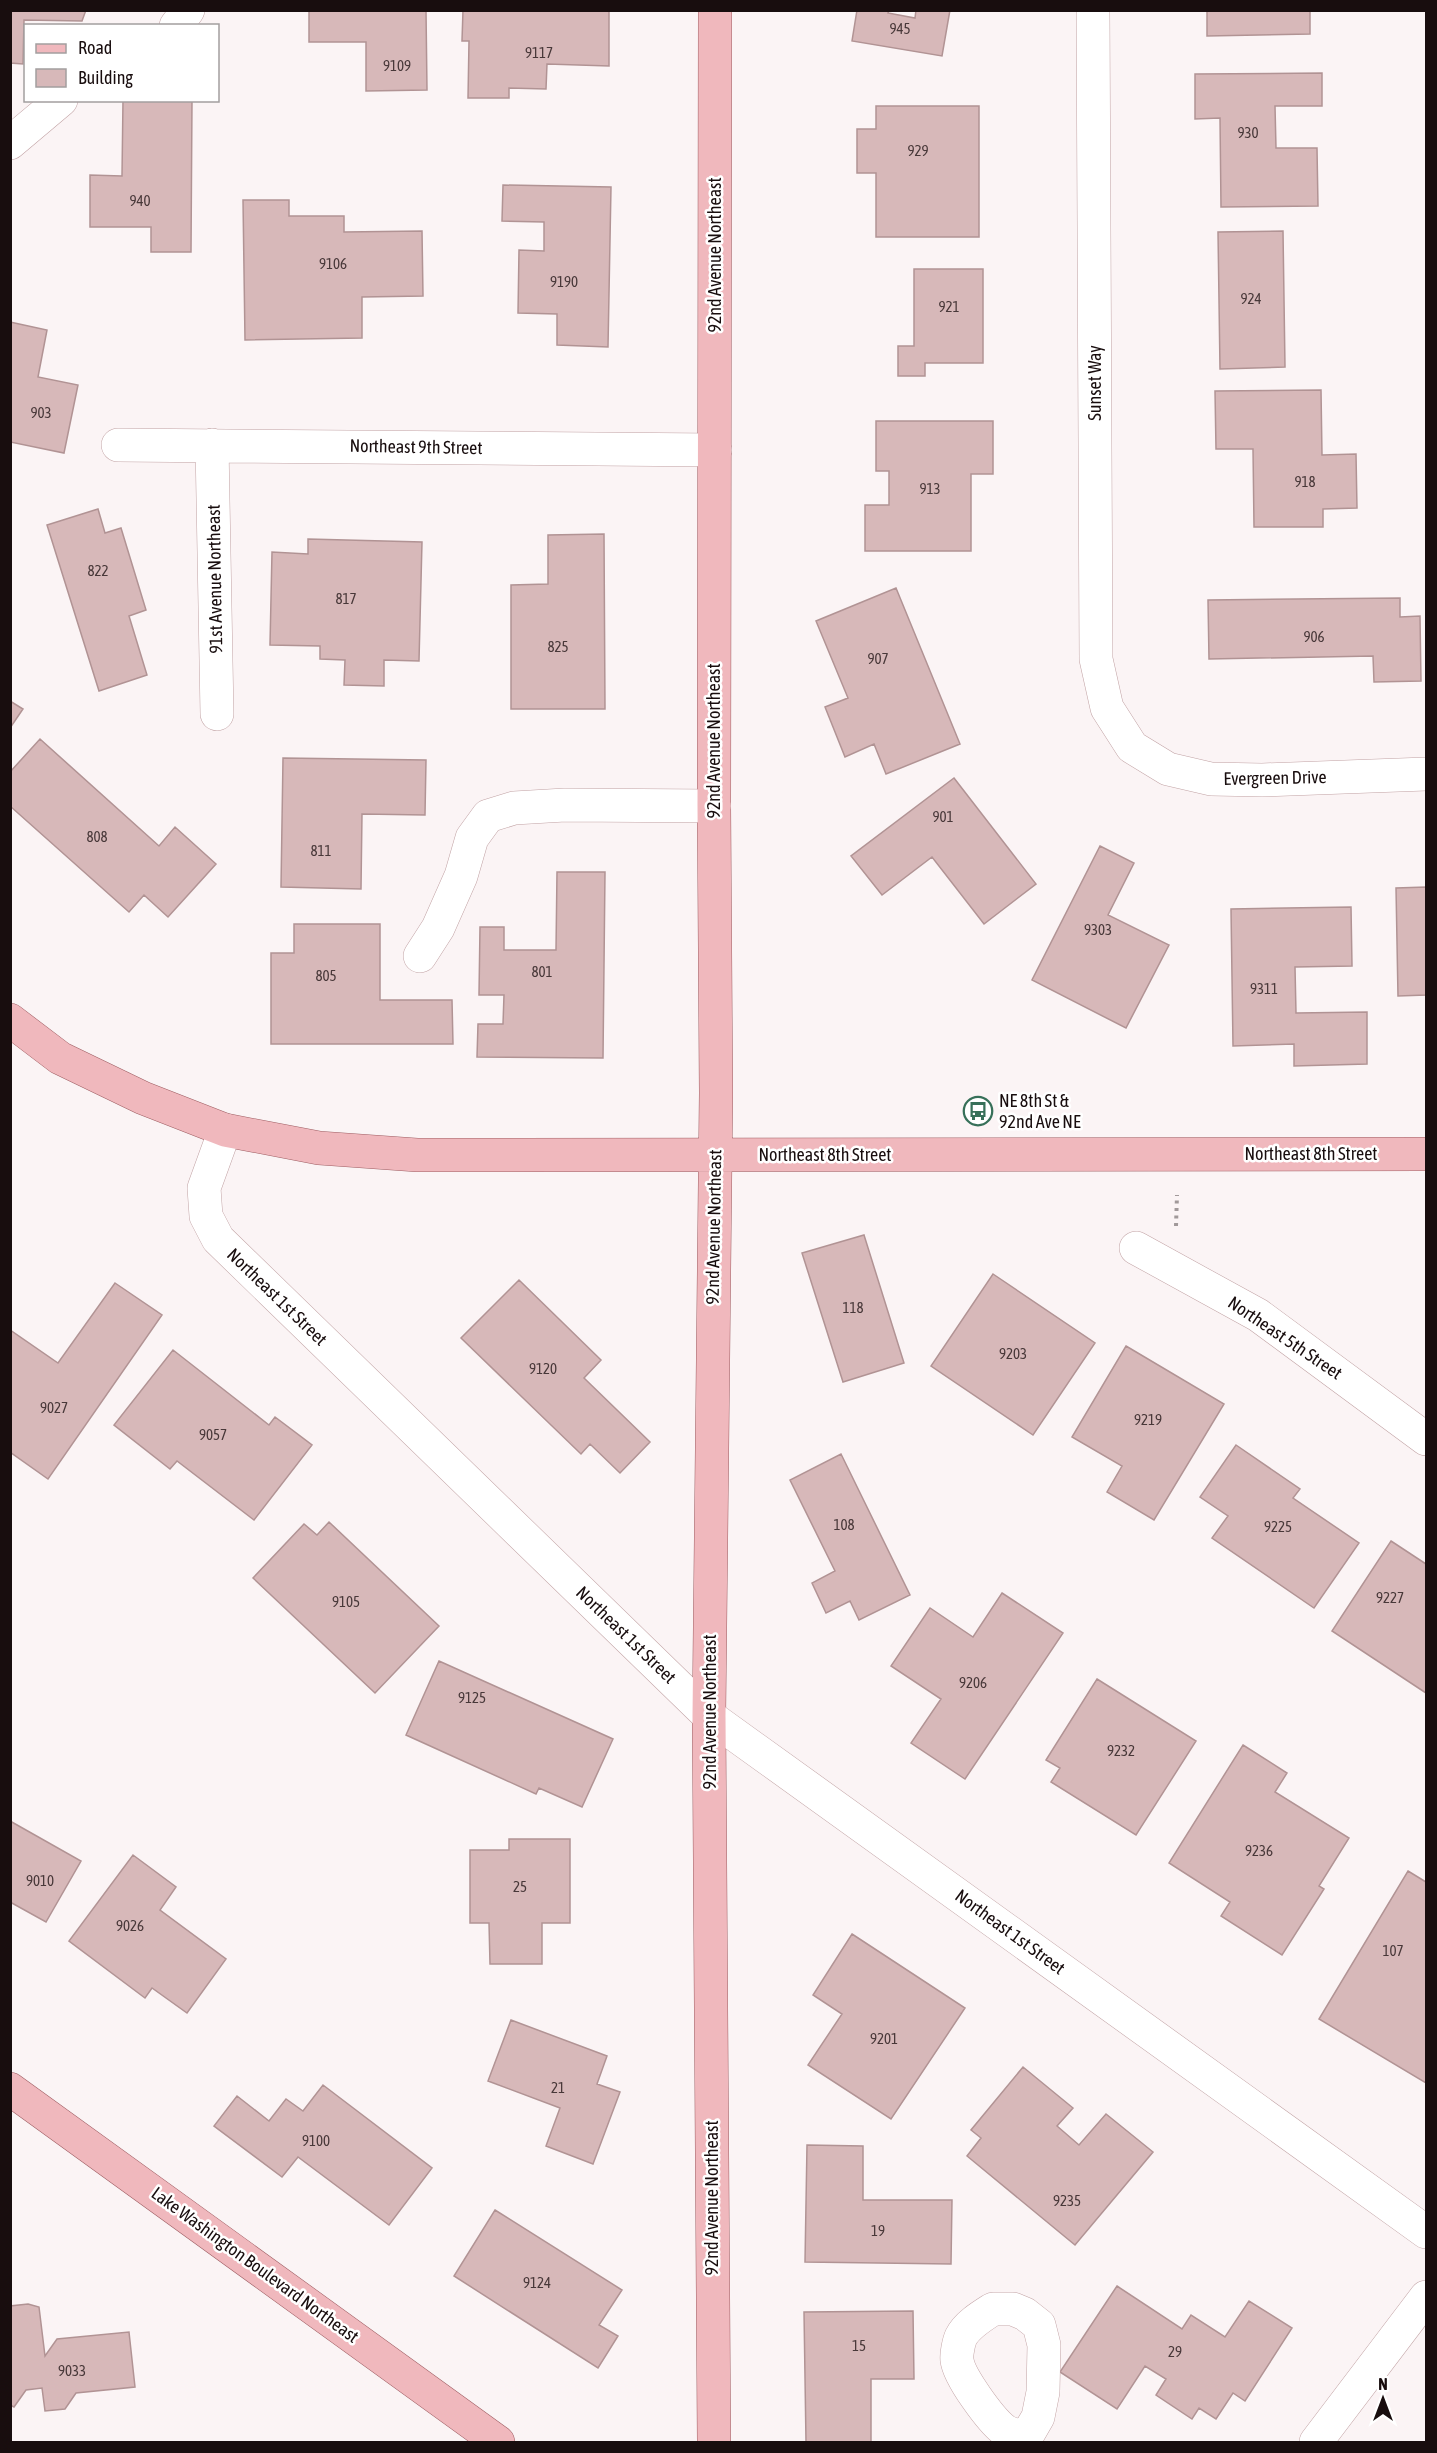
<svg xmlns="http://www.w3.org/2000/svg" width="1437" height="2453" font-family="'Asap Condensed',sans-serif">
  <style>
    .building { fill: #d7b8b9; stroke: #b19394; stroke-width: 1.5 }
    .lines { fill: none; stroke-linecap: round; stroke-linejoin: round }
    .minor-casing { stroke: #c2a3a5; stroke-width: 34 }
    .major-casing { stroke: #9e5e63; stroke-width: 34 }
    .path { stroke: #a1999a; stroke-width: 4; stroke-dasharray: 3 4.5; stroke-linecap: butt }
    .minor { stroke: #fff; stroke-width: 33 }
    .major { stroke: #f0b8bd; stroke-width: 33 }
    .labels { text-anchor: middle; stroke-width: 5; stroke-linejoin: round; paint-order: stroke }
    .number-label { font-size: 15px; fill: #483839 }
    .street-label { font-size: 18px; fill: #180d0e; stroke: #fff }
    .poi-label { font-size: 18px; fill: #180d0e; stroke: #fff; text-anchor: start }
  </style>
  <rect width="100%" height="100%" fill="#fbf4f5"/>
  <path class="building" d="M10,10h76l-4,11 -58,-1 -1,44 -13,-1z
    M309,10h117l1,80 -61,1v-49h-57z
    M463,10h146v56l-62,-2 -1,25 -37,-1v10h-41l1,-57h-7z
    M857,10h32l-1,3 27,5 1,-8h34l-8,46 -90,-15z
    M1207,10h103v24l-103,2z
    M1322,73v33h-47l1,42h41l1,58 -97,1 -1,-89 -25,1v-45z
    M123,100h69l-1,152h-40v-25h-61v-52l32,1z
    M876,106h103v131h-103v-64h-19v-44h19z
    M503,185l108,2 -3,160 -51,-2v-31l-39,-1 1,-63 25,1v-29l-42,-1z
    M243,200h46v16h55v16l78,-1 1,65 -61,1v41l-117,2z
    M1283,231l2,136 -65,2 -2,-137z
    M914,269h69v94h-58v13h-27v-30h16z
    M10,322l37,8 -9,47 40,8 -14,68 -54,-11z
    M1321,390l1,65 34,-1 1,54 -34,1v18h-69l-1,-78h-37l-1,-58z
    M876,421h117v53h-22v77h-106v-46h24v-34h-13z
    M98,509l7,24 16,-5 25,82 -17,6 18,59 -48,16 -52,-166z
    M604,534l1,175h-94v-124l37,-1v-49z
    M308,539l114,3 -3,119 -35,-1v26l-40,-1 1,-25 -25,-1v-13l-50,-1 2,-93 36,2z
    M896,588l64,156 -74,30 -12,-30 -29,13 -20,-50 23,-9 -32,-77z
    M1400,598v19l20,-1 1,65 -47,1 -1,-26 -164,3 -1,-59z
    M10,701l13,8 -13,19z
    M40,739l119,107 16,-19 41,37 -48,53 -24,-22 -15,17 -119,-106v-34z
    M283,758l143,2 -1,55 -63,-1 -1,75 -80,-2z
    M954,778l82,106 -52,40 -52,-67 -50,38 -31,-39z
    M1100,846l34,17 -26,52 61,30 -43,83 -94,-48z
    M557,872h48l-2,186 -126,-1 1,-33h25l1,-29h-25l1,-68h24v23h52z
    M1426,887v108l-28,1 -2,-108z
    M1351,907l1,59 -57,1 1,46 71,-1v52l-73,2v-22l-61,2 -2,-137z
    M294,924h86v76h72l1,44h-182v-91h23z
    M864,1235l40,128 -61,19 -41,-129z
    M993,1274l102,69 -62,92 -102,-69z
    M519,1280l82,80 -17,18 66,64 -30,31 -30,-29 -9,10 -120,-116z
    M115,1283l47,32 -114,164 -38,-27v-122l48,33z
    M1126,1346l98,58 -70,116 -47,-28 15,-26 -50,-29z
    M173,1350l96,75 6,-8 37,28 -58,75 -77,-59 -7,8 -56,-44z
    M1236,1445l64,44 -7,9 66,45 -45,65 -102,-70 16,-22 -28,-19z
    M841,1454l69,141 -51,25 -9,-19 -24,12 -14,-30 23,-12 -45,-91z
    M329,1522l110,104 -64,67 -122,-115 51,-54 13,11z
    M1391,1541l35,23v129l-94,-62z
    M1002,1593l61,40 -98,146 -54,-36 30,-44 -50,-33 39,-58 43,29z
    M439,1661l174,78 -31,68 -43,-19 -3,6 -130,-59z
    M1097,1679l99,62 -60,94 -85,-53 9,-14 -14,-8z
    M1243,1745l44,28 -12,19 74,46 -30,48 5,3 -42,66 -61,-39 9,-14 -61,-39z
    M10,1821l71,40 -35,61 -36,-20z
    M509,1839h61v84h-28v41h-52l-1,-41h-19v-73h39z
    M133,1855l43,32 -16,23 66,49 -39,54 -35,-25 -7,10 -76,-57z
    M1408,1871l18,11v201l-107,-64z
    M852,1934l113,74 -74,111 -83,-54 34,-51 -29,-19z
    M511,2020l96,36 -10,28 23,8 -27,72 -47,-18 14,-38 -72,-27z
    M1023,2067l50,41 -16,18 22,19 27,-31 47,38 -78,93 -108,-89 14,-18 -10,-8z
    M323,2085l109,83 -43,57 -91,-68 -16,20 -68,-51 23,-30 32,25 17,-22 17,12z
    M807,2145l56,1v54h89l-1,64 -146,-2z
    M495,2210l127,80 -23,35 19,11 -20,32 -144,-92z
    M1117,2286l65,43 9,-14 34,22 24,-36 43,27 -47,73 -12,-8 -17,26 -17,-11 -7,11 -36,-24 10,-16 -21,-13 -28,43 -57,-37z
    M28,2304l11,3 6,49 12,-17 72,-7 6,55 -59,6 -11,16 -20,2 -3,-23 -16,2 -12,17 -4,-2v-99z
    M913,2311l1,68h-43v63h-65l-2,-130z"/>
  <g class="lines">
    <g class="minor-casing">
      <path id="minor" d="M1093,10l3,649 11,49 25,39 36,22 43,10 51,1 164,-6
        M176,26l12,-16
        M10,143l51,-43
        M118,445l597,5
        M212,445l5,269
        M420,956l18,-28 23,-52 11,-38 16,-22 26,-8 51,-3 149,1
        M225,1130l-21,58 2,28 12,23 491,477 717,516
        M1136,1248l122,67 168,124
        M993,2309h20l12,5 14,11 5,20 -1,47 -5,25 -11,19c-8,0 -16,-1 -23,-6 -13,-10 -45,-53 -47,-70 -1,-5 2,-19 4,-23 6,-12 21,-21 32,-28z
        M1316,2442l110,-145"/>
    </g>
    <g class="major-casing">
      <path id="major" d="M10,1020l50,38 83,40 82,32 94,18 98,7 1009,-1
        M10,2089l488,353
        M714,2442l-5,-726 7,-623 -2,-287 1,-796"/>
    </g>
    <path class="path" d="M1176,1226l1,-31"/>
    <use href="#minor" class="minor"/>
    <use href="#major" class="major"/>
  </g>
  <defs>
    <g id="bus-ring" transform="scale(1.5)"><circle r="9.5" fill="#fff" stroke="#377059" stroke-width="1.5"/><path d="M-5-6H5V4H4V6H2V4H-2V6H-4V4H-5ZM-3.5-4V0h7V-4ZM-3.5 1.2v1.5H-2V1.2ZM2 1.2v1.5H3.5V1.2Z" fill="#377059"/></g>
  </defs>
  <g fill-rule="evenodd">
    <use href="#bus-ring" x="978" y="1111"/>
  </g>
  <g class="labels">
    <g class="number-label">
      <text x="900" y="34">945</text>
      <text x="539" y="58">9117</text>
      <text x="397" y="71">9109</text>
      <text x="1248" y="138">930</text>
      <text x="918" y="156">929</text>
      <text x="140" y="206">940</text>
      <text x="333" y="269">9106</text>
      <text x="564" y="287">9190</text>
      <text x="1251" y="304">924</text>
      <text x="949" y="312">921</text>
      <text x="41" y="418">903</text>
      <text x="1305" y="487">918</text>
      <text x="930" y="494">913</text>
      <text x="98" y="576">822</text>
      <text x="346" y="604">817</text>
      <text x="1314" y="642">906</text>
      <text x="558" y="652">825</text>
      <text x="878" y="664">907</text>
      <text x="943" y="822">901</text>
      <text x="97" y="842">808</text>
      <text x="321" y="856">811</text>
      <text x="1098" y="935">9303</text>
      <text x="542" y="977">801</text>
      <text x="326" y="981">805</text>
      <text x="1264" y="994">9311</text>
      <text x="853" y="1313">118</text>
      <text x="1013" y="1359">9203</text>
      <text x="543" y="1374">9120</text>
      <text x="54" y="1413">9027</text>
      <text x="1148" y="1425">9219</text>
      <text x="213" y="1440">9057</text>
      <text x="844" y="1530">108</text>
      <text x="1278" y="1532">9225</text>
      <text x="1390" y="1603">9227</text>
      <text x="346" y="1607">9105</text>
      <text x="973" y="1688">9206</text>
      <text x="472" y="1703">9125</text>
      <text x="1121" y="1756">9232</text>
      <text x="1259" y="1856">9236</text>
      <text x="40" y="1886">9010</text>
      <text x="520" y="1892">25</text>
      <text x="130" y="1931">9026</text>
      <text x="1393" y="1956">107</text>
      <text x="884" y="2044">9201</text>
      <text x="558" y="2093">21</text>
      <text x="316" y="2146">9100</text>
      <text x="1067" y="2206">9235</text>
      <text x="878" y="2236">19</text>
      <text x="537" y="2288">9124</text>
      <text x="859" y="2351">15</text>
      <text x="1175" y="2357">29</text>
      <text x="72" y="2376">9033</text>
    </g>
    <g class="street-label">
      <text transform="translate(715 255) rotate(-90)" y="6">92nd Avenue Northeast</text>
      <text transform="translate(1095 383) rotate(-90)" y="6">Sunset Way</text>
      <text transform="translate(416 447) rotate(1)" y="6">Northeast 9th Street</text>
      <text transform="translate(215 579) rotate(-91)" y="6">91st Avenue Northeast</text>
      <text transform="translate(714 741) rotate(-90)" y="6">92nd Avenue Northeast</text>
      <text transform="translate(1275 778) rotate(-1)" y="6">Evergreen Drive</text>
      <text x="1311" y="1160">Northeast 8th Street</text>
      <text x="825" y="1161">Northeast 8th Street</text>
      <text transform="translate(714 1227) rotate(-89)" y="6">92nd Avenue Northeast</text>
      <text transform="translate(277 1297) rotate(44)" y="6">Northeast 1st Street</text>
      <text transform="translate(1285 1338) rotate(34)" y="6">Northeast 5th Street</text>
      <text transform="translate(626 1635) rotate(44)" y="6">Northeast 1st Street</text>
      <text transform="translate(710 1712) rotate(-90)" y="6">92nd Avenue Northeast</text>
      <text transform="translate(1010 1932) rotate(36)" y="6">Northeast 1st Street</text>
      <text transform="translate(712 2198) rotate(-90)" y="6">92nd Avenue Northeast</text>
      <text transform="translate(255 2265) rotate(36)" y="6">Lake Washington Boulevard Northeast</text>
    </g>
    <g class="poi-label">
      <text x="999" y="1107">NE 8th St &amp;<tspan x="999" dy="21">92nd Ave NE</tspan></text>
    </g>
  </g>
  <rect width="1437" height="2453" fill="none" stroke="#180d0e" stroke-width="24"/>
  <rect x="24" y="24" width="195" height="78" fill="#ffffff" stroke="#a39e9f" stroke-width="1.5"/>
  <rect x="36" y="44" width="30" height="9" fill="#f0b8bd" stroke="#a39e9f" stroke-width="1.5"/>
  <text x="78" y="54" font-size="18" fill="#180d0e">Road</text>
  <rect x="36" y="69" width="30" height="18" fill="#d7b8b9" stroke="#a39e9f" stroke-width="1.5"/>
  <text x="78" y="84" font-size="18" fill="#180d0e">Building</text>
  <g transform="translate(1383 2399)" stroke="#ffffff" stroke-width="4.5" paint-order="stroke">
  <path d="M0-4.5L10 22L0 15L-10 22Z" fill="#180d0e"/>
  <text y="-9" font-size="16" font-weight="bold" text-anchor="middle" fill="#180d0e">N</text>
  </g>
</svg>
